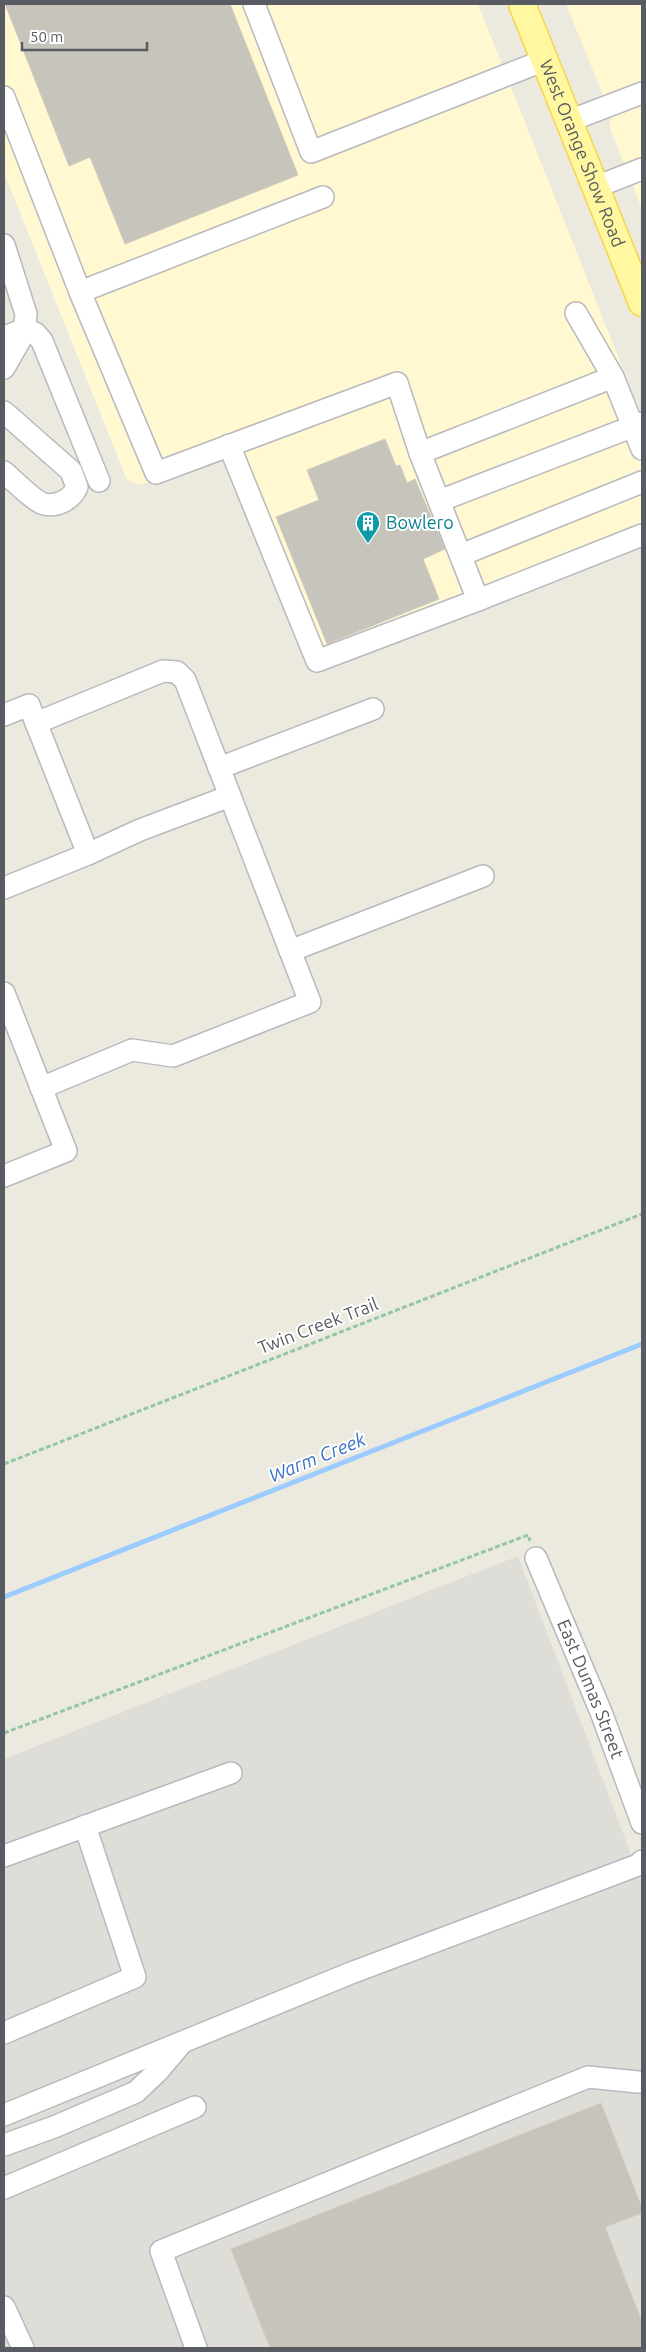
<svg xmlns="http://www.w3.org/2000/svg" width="646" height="2352" font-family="Ubuntu,sans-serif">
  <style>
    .commercial { fill: #fff8d1 }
    .industrial { fill: #dfddd7 }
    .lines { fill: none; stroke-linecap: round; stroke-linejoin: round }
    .stream { stroke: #9cccff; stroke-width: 5 }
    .building { fill: #c7c4bc; stroke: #d1ccbd }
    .minor-casing { stroke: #b7b9bf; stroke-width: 24 }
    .major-casing { stroke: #f7d54d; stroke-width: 29 }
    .path { stroke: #92c6a6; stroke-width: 3; stroke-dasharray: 5 2.5; stroke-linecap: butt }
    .minor { stroke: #fff; stroke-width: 21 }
    .major { stroke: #fff8a1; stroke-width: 26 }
    .labels { text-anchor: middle; stroke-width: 4; stroke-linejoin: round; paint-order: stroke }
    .street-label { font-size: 18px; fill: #585b61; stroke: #fff }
    .culture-label { font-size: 18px; fill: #0d838f; stroke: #fff; text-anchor: start }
    .water-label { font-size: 19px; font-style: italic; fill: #3a73c6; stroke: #fff }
  </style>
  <rect width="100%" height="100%" fill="#eceadf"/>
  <path class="commercial" d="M4,4h474l164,413v124l-325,126 -86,-214 -90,32 -14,-5 -123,-307z
    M566,4h76v205l-33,-83 3,-9z"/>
  <path class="industrial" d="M518,1556l124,327v465h-638v-589z"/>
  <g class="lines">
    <path class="stream" d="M4,1597l638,-253"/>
  </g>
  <path class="building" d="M5,4h225l68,171 -173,69 -35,-87 -21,9z
    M385,439l11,27 4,-1 7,18 8,-4 30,70 -22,10 16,40 -112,45 -51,-127 43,-17 -12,-30z
    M601,2103l41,105v5l-37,14 37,95v26h-372l-39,-99z"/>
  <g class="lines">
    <g class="minor-casing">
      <g id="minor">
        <path d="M254,4l57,148 234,-92"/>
        <path d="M4,97l76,195 76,181 241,-90 23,70 58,147 164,-65"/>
        <path d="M569,121l73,-28"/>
        <path d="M596,187l46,-18"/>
        <path d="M4,245l22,69 -2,19 -20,35"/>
        <path d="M80,292l243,-95"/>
        <path d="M576,313l37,64 29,72"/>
        <path d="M4,337l21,-8 10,4 7,8 57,140"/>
        <path d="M4,412l67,59 6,16c-5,12 -19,20 -33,17 -9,-2 -32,-25 -40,-32"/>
        <path d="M229,445l88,216 161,-61"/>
        <path d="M420,453l193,-76"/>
        <path d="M439,501l203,-78"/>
        <path d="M461,555l181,-73"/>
        <path d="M4,715l25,-10 59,149 -84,34"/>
        <path d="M36,723l127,-52 14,1 8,8 125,322 -137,54 -41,-6 -91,38"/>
        <path d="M219,768l154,-59"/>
        <path d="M88,854l52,-24 90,-34"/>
        <path d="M290,951l193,-75"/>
        <path d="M4,993l62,158 -62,25"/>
        <path id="s1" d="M536,1558l65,154 41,111"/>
        <path d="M4,1856l227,-83"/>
        <path d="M4,2033l131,-56 -50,-151"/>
        <path d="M4,2115l347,-142 287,-108 4,-4"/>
        <path d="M4,2145l50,-18 82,-35 22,-21 22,-26"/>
        <path d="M4,2188l191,-81"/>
        <path d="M4,2307l19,41"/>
        <path d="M196,2348l-35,-97 427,-174 50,5"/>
      </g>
    </g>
    <g class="major-casing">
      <g id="major">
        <path id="s2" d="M522,4l120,299"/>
      </g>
    </g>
    <path class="path" d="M4,1464l638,-250
      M4,1733l524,-198 2,6"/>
    <use href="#minor" class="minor"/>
    <use href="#major" class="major"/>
  </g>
  <defs>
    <g id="building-pin" transform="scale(1.25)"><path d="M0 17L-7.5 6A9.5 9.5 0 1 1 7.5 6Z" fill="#0f9aa8" stroke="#fff"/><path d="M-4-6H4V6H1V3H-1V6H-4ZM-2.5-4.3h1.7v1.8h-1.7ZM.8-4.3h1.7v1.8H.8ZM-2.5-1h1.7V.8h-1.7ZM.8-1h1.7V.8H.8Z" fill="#fff"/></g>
  </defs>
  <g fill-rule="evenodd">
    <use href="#building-pin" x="368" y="523"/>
  </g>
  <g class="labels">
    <g class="street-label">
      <text dy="6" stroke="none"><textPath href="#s2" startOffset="161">West Orange Show Road</textPath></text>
      <text transform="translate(318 1326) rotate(-21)" y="6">Twin Creek Trail</text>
      <text dy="6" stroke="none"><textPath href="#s1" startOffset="142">East Dumas Street</textPath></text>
    </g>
    <g class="culture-label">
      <text x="386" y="529">Bowlero</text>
    </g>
    <g class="water-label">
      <text transform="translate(317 1457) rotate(-22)" y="7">Warm Creek</text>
    </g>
  </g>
  <rect width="646" height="2352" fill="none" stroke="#585b61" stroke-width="10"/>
  <path d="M22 42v8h125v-8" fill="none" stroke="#585b61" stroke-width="2.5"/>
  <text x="30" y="42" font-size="15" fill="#585b61" stroke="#ffffff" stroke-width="4" paint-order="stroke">50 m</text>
</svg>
